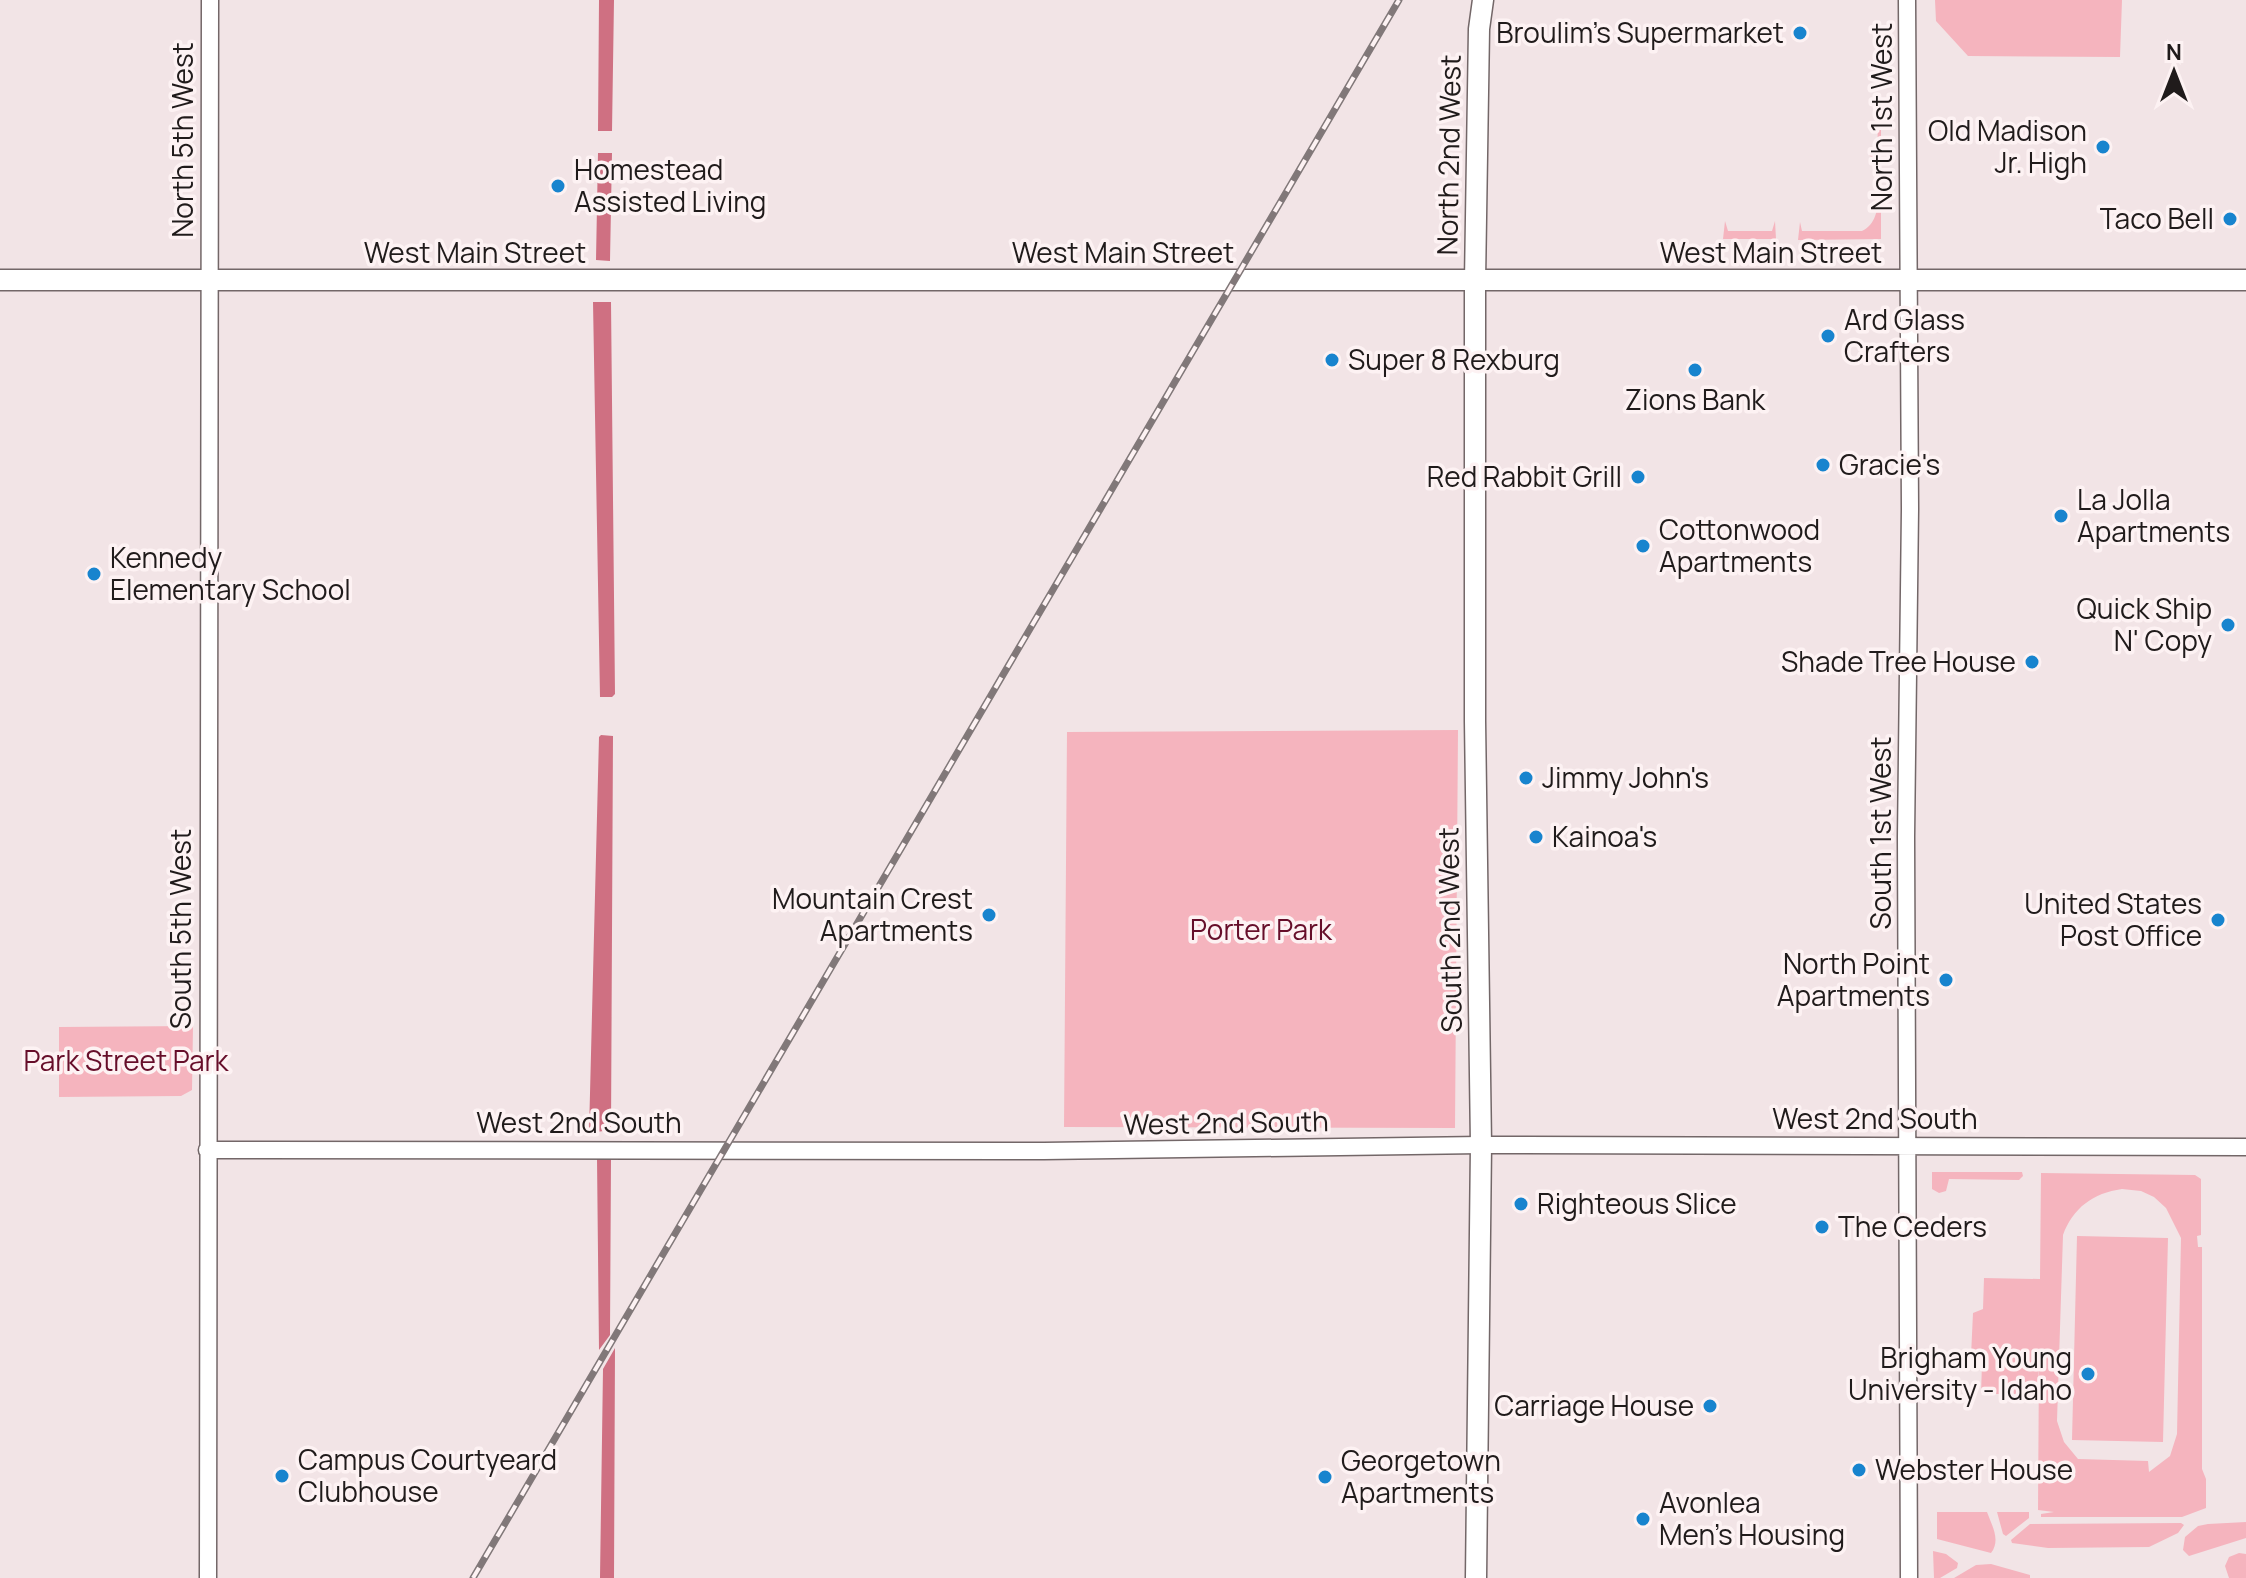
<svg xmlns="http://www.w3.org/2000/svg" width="2246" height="1578" font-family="Manrope,sans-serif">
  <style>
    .green { fill: #f5b4be; fill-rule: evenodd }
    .water { fill: #cf7082 }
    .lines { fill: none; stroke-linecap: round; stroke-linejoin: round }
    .minor-casing { stroke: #736768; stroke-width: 19 }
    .major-casing { stroke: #736768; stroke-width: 23 }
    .minor { stroke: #fff; stroke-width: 16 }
    .major { stroke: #fff; stroke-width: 20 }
    .rail-casing { stroke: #817879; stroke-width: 7 }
    .rail { stroke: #fdf2f3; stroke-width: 4; stroke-dasharray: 12; stroke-linecap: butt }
    .poi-dot { fill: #1884ce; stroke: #fdf2f3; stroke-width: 3 }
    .labels { text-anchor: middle; stroke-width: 7; stroke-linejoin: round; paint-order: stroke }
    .poi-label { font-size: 28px; fill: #201b1b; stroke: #fdf2f3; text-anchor: start }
    .street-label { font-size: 28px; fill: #201b1b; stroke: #fdf2f3 }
    .park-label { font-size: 28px; fill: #660e2a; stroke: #fdf2f3 }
  </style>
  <rect width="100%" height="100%" fill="#f2e4e6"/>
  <path class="green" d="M1935,0h187l-2,57 -152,-1 -32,-35z
    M1869,100h12v139l-83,1 2,-18 2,9h60c23,-11 15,-47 15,-69l-8,-7 9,-1 -1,-51z
    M1725,221l3,10h44l3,-10 1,18h-53z
    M1458,730l-3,398 -391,-1 3,-395z
    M193,1026l-1,64 -11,6 -122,1v-70z
    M1932,1172h90l1,4 -4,4 -70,-1 -3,12 -7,2 -7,-4z
    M2041,1173l154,2 6,4v56l-4,1 1,11h4v222l4,10v29l-24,9h-141v-3l13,-2 -16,-2 1,-154 -1,38h-57l1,-31 -11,-7 2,-43 10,-4 1,-31 56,1zM2122,1189l19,2 13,6 12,11 15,30 -4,196 -7,22 -21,16 -1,-11 -70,-2 -14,-17 -7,-21 6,-186c10,-27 30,-42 59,-46z
    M2077,1236l91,2 -5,204 -91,-2z
    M1937,1512h50c5,14 14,28 4,41l-54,-14z
    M1997,1512h32v6l-23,18 -3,-2z
    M2246,1522v16l-57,18 -6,-6 2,-13 13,-11 10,-2z
    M2181,1523l3,2 -6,8 -29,14 -101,1 -36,-5 -1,-3 19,-16z
    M1933,1551l13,3 12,9 -1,5 -17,10h-6z
    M2239,1553l7,1v24h-17l-4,-12 4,-9z
    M1976,1565l15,-1 39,11v3h-76z"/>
  <path class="water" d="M599,0h15l-2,131h-14z
    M598,153h14l-2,108 -14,-1z
    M593,302h18l4,392 -3,3h-12z
    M601,735l12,1 -2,394 -22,3 10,-396z
    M597,1158h14l-1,177 -11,15z
    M615,1348l-1,230h-14l3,-209z"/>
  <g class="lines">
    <g class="minor-casing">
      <path id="minor" d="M1907,0l3,509 -4,328 3,741
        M207,1150l837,1 437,-6 765,2
        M208,1578l2,-1578"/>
    </g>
    <g class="major-casing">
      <path id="major" d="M0,280h2246
        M1476,1578l5,-433 -6,-424v-440l4,-252 4,-29"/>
    </g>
    <use href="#minor" class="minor"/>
    <use href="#major" class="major"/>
    <g class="rail-casing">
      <path id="rail" d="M473,1578l926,-1578"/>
    </g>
    <use href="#rail" class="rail"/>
  </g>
  <g class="poi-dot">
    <circle cx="1800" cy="33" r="8"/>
    <circle cx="2103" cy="147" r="8"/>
    <circle cx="558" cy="186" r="8"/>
    <circle cx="2230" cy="219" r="8"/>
    <circle cx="1828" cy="336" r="8"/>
    <circle cx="1332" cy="360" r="8"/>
    <circle cx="1695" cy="370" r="8"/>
    <circle cx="1823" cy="465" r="8"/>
    <circle cx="1638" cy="477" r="8"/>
    <circle cx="2061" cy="516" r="8"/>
    <circle cx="1643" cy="546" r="8"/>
    <circle cx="94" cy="574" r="8"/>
    <circle cx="2228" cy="625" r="8"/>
    <circle cx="2032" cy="662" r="8"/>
    <circle cx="1526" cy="778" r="8"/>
    <circle cx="1536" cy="837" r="8"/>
    <circle cx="989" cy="915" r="8"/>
    <circle cx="2218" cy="920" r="8"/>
    <circle cx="1946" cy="980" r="8"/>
    <circle cx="1521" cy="1204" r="8"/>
    <circle cx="1822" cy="1227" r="8"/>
    <circle cx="2088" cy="1374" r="8"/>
    <circle cx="1710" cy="1406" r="8"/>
    <circle cx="1859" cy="1470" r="8"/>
    <circle cx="282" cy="1476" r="8"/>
    <circle cx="1325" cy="1477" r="8"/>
    <circle cx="1643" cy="1519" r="8"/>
  </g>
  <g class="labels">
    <g class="poi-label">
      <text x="1784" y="43" text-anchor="end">Broulim's Supermarket</text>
      <text x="2087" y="141" text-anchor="end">Old Madison<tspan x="2087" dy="32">Jr. High</tspan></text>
      <text x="574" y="180">Homestead<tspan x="574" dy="32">Assisted Living</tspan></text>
      <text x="2214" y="229" text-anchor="end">Taco Bell</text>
      <text x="1844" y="330">Ard Glass<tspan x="1844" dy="32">Crafters</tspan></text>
      <text x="1348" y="370">Super 8 Rexburg</text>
      <text x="1695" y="410" text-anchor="middle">Zions Bank</text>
      <text x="1839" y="475">Gracie's</text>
      <text x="1622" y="487" text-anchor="end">Red Rabbit Grill</text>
      <text x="2077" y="510">La Jolla<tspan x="2077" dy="32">Apartments</tspan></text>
      <text x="1659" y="540">Cottonwood<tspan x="1659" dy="32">Apartments</tspan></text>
      <text x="110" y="568">Kennedy<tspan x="110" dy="32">Elementary School</tspan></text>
      <text x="2212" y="619" text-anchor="end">Quick Ship<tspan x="2212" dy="32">N' Copy</tspan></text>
      <text x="2016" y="672" text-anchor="end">Shade Tree House</text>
      <text x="1542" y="788">Jimmy John's</text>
      <text x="1552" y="847">Kainoa's</text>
      <text x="973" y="909" text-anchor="end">Mountain Crest<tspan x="973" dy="32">Apartments</tspan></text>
      <text x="2202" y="914" text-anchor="end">United States<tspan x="2202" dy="32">Post Office</tspan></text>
      <text x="1930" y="974" text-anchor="end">North Point<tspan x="1930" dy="32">Apartments</tspan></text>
      <text x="1537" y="1214">Righteous Slice</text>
      <text x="1838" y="1237">The Ceders</text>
      <text x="2072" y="1368" text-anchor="end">Brigham Young<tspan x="2072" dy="32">University - Idaho</tspan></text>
      <text x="1694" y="1416" text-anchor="end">Carriage House</text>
      <text x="298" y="1470">Campus Courtyeard<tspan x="298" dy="32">Clubhouse</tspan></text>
      <text x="1341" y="1471">Georgetown<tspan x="1341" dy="32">Apartments</tspan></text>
      <text x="1875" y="1480">Webster House</text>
      <text x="1659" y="1513">Avonlea<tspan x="1659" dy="32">Men's Housing</tspan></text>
    </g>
    <g class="street-label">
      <text transform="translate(1882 117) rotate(-90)" y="10">North 1st West</text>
      <text transform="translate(183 140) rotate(-90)" y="10">North 5th West</text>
      <text transform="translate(1449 155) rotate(-89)" y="10">North 2nd West</text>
      <text x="475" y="263">West Main Street</text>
      <text x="1123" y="263">West Main Street</text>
      <text x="1771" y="263">West Main Street</text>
      <text transform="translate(1881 833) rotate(-90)" y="10">South 1st West</text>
      <text transform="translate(181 929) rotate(-90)" y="10">South 5th West</text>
      <text transform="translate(1450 930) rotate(-91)" y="10">South 2nd West</text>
      <text x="1875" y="1129">West 2nd South</text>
      <text x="579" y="1133">West 2nd South</text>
      <text transform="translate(1226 1123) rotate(-1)" y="10">West 2nd South</text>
    </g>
    <g class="park-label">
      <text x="1261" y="940">Porter Park</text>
      <text x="126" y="1071">Park Street Park</text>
    </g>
  </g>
  <g transform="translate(2174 72)" stroke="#fdf2f3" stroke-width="6" paint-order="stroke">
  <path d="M0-6L14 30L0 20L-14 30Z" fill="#201b1b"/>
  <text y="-12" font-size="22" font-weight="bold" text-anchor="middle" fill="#201b1b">N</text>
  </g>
</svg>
